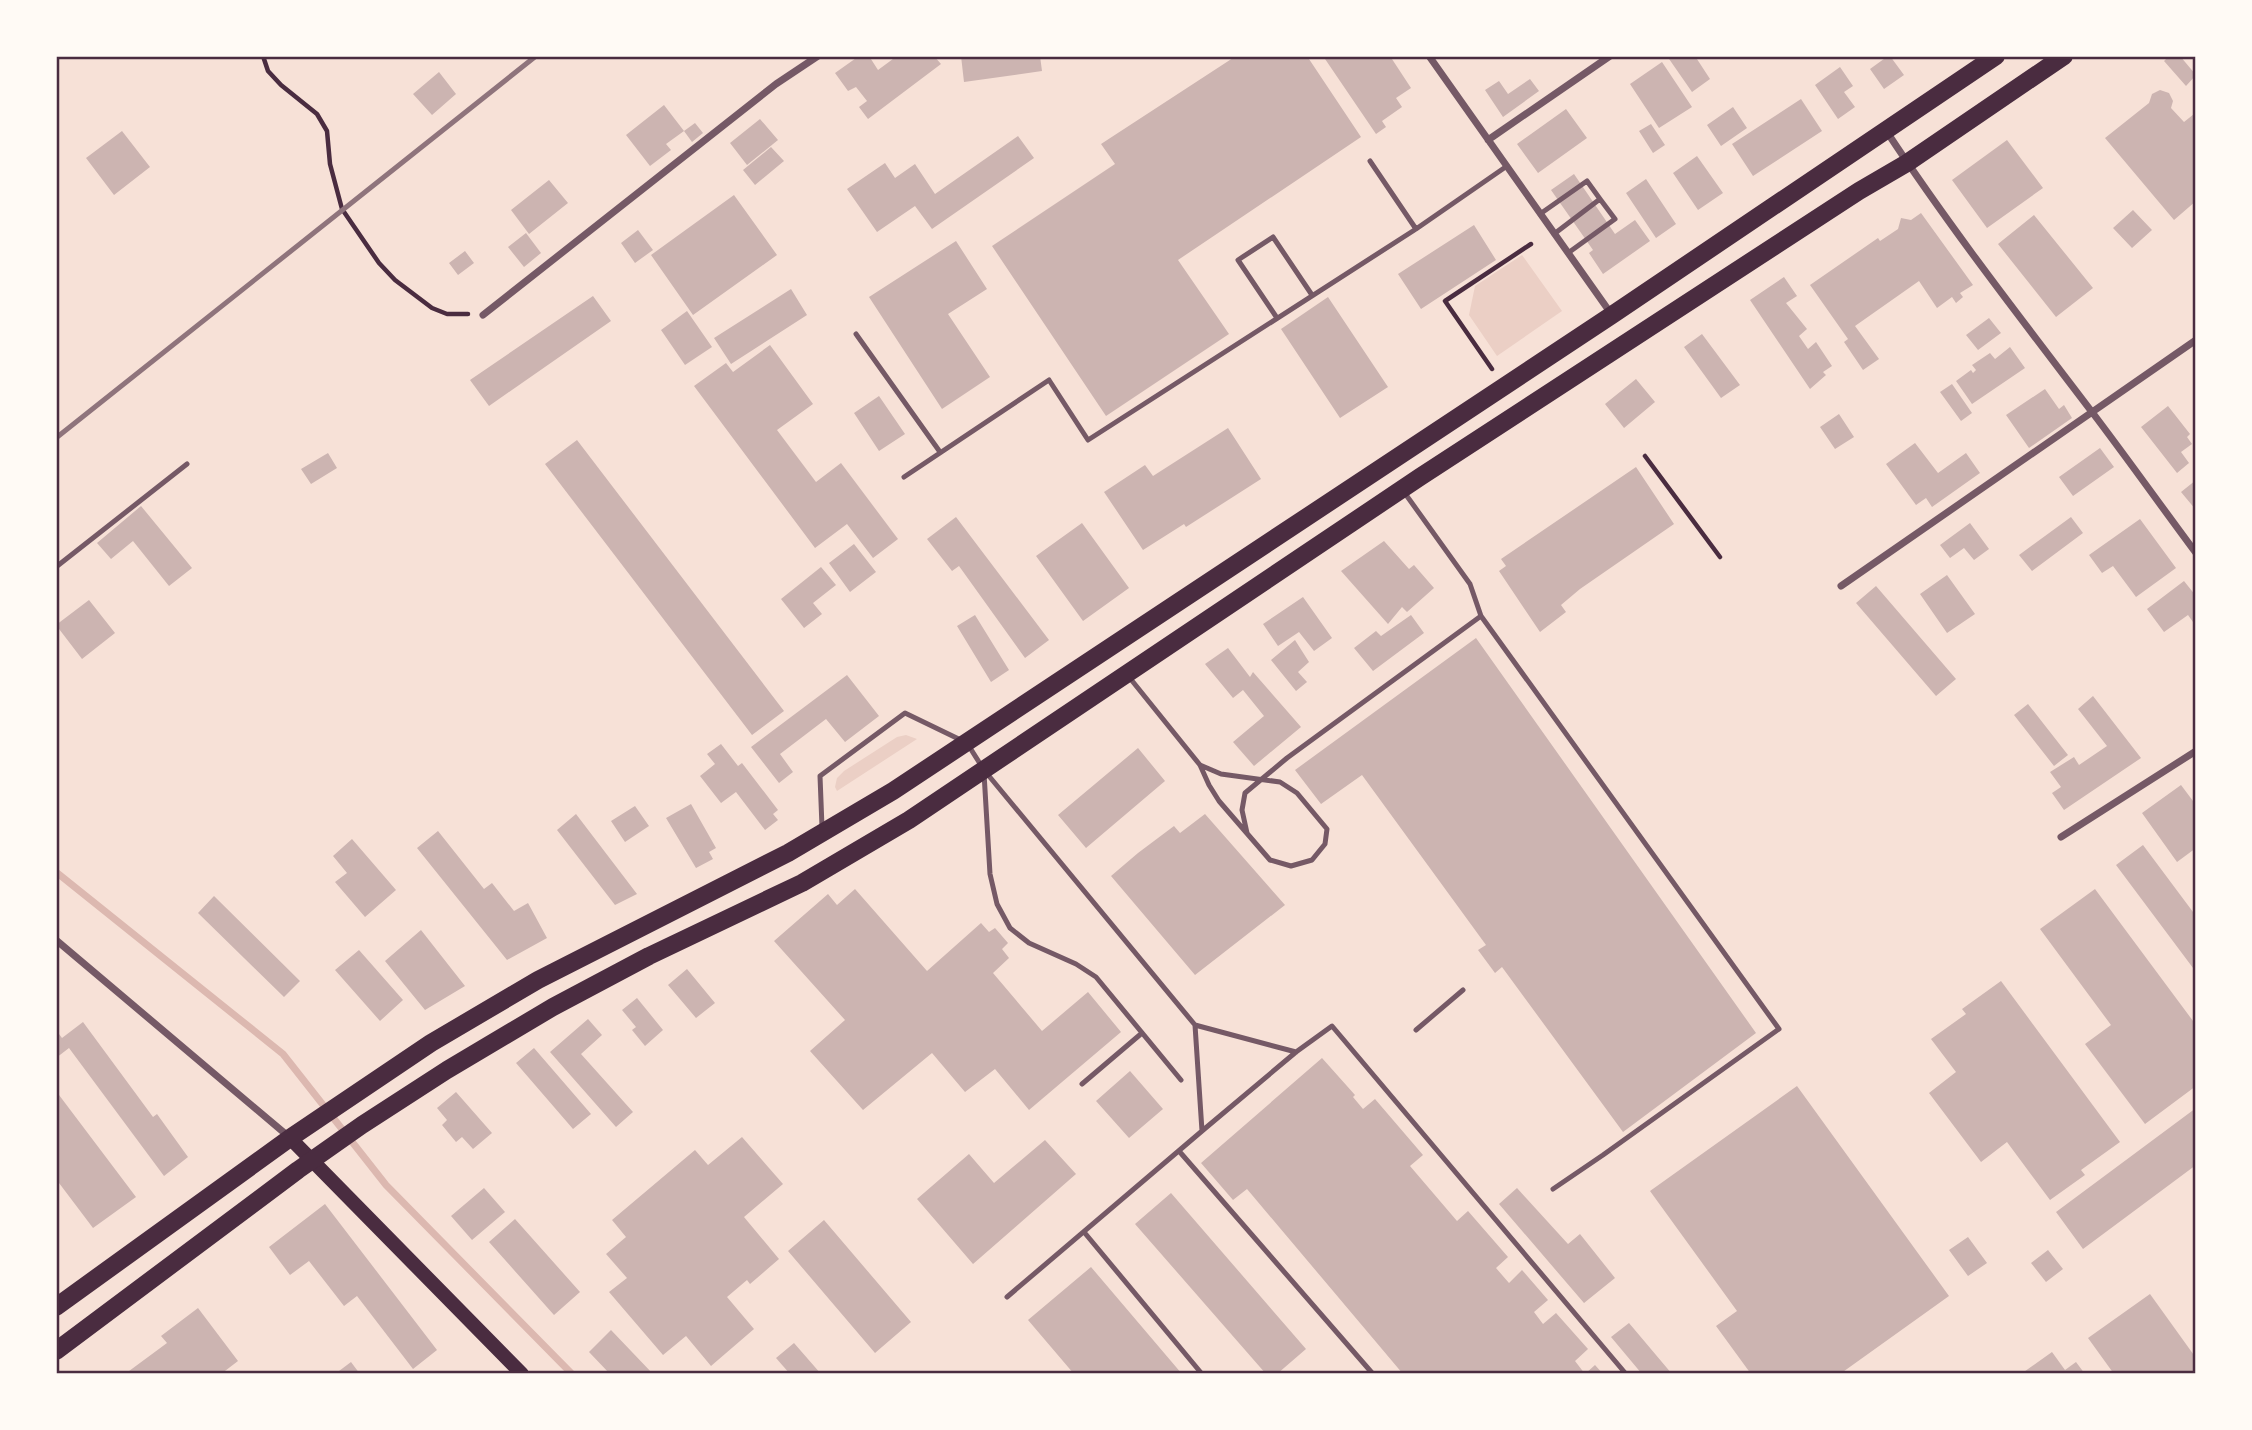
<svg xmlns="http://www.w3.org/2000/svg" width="2252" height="1430" font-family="'Golos Text',sans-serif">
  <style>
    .green { fill: #ebcfc5 }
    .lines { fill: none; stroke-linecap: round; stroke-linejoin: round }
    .stream { stroke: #dcb8b0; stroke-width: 7 }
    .building { fill: #ccb4b1 }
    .path { stroke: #4a2c40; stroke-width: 4.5 }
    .service { stroke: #755966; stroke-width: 5 }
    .minor { stroke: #755966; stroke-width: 7 }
    .secondary { stroke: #4a2c40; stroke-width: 14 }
    .primary { stroke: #4a2c40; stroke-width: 18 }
    .rail { stroke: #8f747c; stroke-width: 5 }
    .neatline { fill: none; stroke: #4a2c40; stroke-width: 2.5 }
  </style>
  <rect width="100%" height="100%" fill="#f7e1d7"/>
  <path class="green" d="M1522,255l40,56 -65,45 -28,-41 6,-29z
    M906,735l11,4 -80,52 -2,-4 2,-9 7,-7 53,-34z"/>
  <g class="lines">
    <path class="stream" d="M56,872l227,182 103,131 186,189"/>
  </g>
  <path class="building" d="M859,56h10l9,14 19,-14h37l7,8 -73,55 -9,-12 8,-6 -11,-14 -8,4 -13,-18z
    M961,56h79l2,15 -78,11z
    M1236,56h71l54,81 -183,123 51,74 -123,82 -114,-170 123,-82 -14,-20z
    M1323,56h67l21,32 -15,10 6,9 -20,14 4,6 -10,7z
    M1667,56h28l15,23 -18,13z
    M1888,56h2l14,19 -20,14 -14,-20z
    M2169,56h11l16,19 -10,11 -22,-25z
    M1662,62l30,45 -33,21 -29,-44z
    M1840,67l13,19 -9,6 11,15 -17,12 -23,-34z
    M439,72l17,22 -24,21 -19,-21z
    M1530,79l9,12 -36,26 -18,-27 14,-9 9,13z
    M2160,90l9,3 4,8 -2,7 13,14 10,-8 2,1v86l-22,19 -69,-82 44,-35 3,-9z
    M1801,99l21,32 -69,45 -21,-32z
    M664,105l20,26 11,-8 8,10 -11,9 -8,-11 -18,13 5,6 -21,16 -24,-31z
    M1733,107l14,21 -26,18 -14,-21z
    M1566,109l21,29 -49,35 -21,-29z
    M760,119l18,21 -31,25 -17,-22z
    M1651,124l14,21 -12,8 -14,-22z
    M122,131l28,36 -36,28 -28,-37z
    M1018,136l16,22 -102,71 -17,-23 -38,26 -30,-43 38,-26 10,15 20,-14 20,30z
    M2007,140l36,48 -56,40 -35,-48z
    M771,147l13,14 -29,24 -12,-15z
    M1697,156l26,37 -25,17 -25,-37z
    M1574,174l41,60 20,-14 15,21 -47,33 -14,-21 4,-3 -42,-60z
    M1646,179l30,45 -20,14 -30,-45z
    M549,180l19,23 -39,31 -18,-24z
    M734,195l43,60 -84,60 -42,-60z
    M2133,210l19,20 -20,18 -19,-20z
    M1921,213l52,72 -13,8 3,4 -7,6 -4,-6 -15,11 -18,-27 -64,45 24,33 -16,11 -19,-28 4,-3 -38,-54 68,-47 2,3 18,-12 3,-11 10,2z
    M2034,215l59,73 -37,29 -58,-73z
    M1474,225l22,35 -75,49 -23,-35z
    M638,230l15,20 -18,13 -14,-20z
    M526,233l15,20 -17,14 -16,-20z
    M956,241l31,48 -39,25 42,63 -48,32 -73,-112z
    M465,251l9,12 -16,12 -9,-12z
    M1784,277l13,19 -11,7 21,26 -8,7 9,13 8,-7 16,24 -9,6 3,3 -16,14 -60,-89z
    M791,289l16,26 -76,49 -17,-26z
    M593,296l18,25 -122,85 -19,-26z
    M1328,297l60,90 -48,31 -59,-89z
    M687,311l25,36 -27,18 -24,-35z
    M1989,318l12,15 -23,17 -12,-15z
    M1702,334l38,51 -19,13 -37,-51z
    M770,345l43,59 -36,26 39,52 25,-19 57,76 -25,19 -26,-34 -32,24 -121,-162 32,-23 7,9z
    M2010,347l15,21 -53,36 -16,-23 15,-11 2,3 3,-3 -4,-5 18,-12 5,6z
    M1636,379l19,23 -31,26 -19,-24z
    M1952,384l20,29 -11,8 -21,-29z
    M2045,389l14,20 5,-4 8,13 -43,30 -23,-33z
    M879,396l26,38 -26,17 -25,-38z
    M2168,406l22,28 -3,3 5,7 -11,8 8,11 -12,10 -36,-46z
    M1839,414l15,23 -19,12 -15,-22z
    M1228,428l33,51 -75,48 -2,-3 -41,26 -39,-58 41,-27 8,11z
    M577,440l207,271 -32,24 -207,-271z
    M1915,443l23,30 28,-20 14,20 -48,34 -6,-9 -10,7 -30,-41z
    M2100,448l14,19 -41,29 -14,-19z
    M328,453l9,15 -26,16 -10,-15z
    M1636,467l38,57 -94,65 -19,16 5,7 -26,20 -41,-61 7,-5 -5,-7z
    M2196,480v30l-15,-18z
    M141,506l51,62 -23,18 -36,-45 -22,18 -14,-16z
    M956,517l93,123 -24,18 -66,-92 -7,5 -25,-32z
    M2071,517l12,16 -51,38 -13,-16z
    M2140,519l36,49 -40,29 -23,-31 -11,7 -13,-18z
    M1082,523l47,65 -46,33 -47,-65z
    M1970,523l19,26 -15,11 -10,-12 -14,10 -10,-13z
    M1384,541l25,28 5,-4 20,23 -27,24 -5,-5 -14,17 -47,-53z
    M854,544l22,28 -26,20 -21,-29z
    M821,567l15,18 -23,18 9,11 -18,14 -23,-29z
    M1947,575l28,39 -28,19 -27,-39z
    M2184,581l12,15v24l-3,2 -5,-7 -24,17 -17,-23z
    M1876,586l80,93 -20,17 -80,-93z
    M1303,597l29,41 -18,13 -15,-19 -21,14 -15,-22z
    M89,600l26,33 -33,26 -26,-34z
    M975,615l34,55 -18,12 -34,-56z
    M1411,615l13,18 -51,38 -19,-23 22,-17 5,5z
    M1476,638l280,395 -133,99 -121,-165 -7,6 -17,-23 8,-5 -124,-170 -41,29 -26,-34z
    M1295,640l14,22 -11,10 9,10 -11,9 -25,-31z
    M1228,648l22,29 3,-5 48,55 -47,39 -21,-24 31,-26 -21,-26 -10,8 -28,-34z
    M847,675l32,41 -34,26 -19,-23 -46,35 13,18 -14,11 -28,-36z
    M2093,696l48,62 -77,52 -12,-17 9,-6 -11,-15 24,-15 5,8 28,-19 -29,-37z
    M2028,704l40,51 -14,11 -40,-51z
    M721,744l17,22 4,-3 36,47 -5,4 5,6 -13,10 -29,-38 -15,11 -21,-27 15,-12 -8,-10z
    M1138,748l27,33 -79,67 -28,-33z
    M2181,785l15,20v13l-3,3 3,4v23l-19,14 -35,-49z
    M691,804l25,44 -7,4 4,7 -17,9 -30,-50z
    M635,806l14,20 -24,16 -14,-21z
    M576,814l61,80 -22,11 -58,-75z
    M1205,814l80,91 -90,70 -84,-99 27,-23 36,-27 6,7z
    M438,831l46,58 8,-6 22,28 14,-8 19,35 -40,22 -90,-112z
    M352,839l44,51 -31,27 -30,-35 12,-9 -14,-17z
    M2143,845l53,71v56l-80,-107z
    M855,889l72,82 54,-48 8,9 6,-4 13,15 -6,6 7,9 -16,15 49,58 46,-39 33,40 -92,78 -34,-41 -30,23 -33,-39 -69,57 -53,-59 35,-31 -71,-79 54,-47 9,11z
    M2095,889l101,136v61l-51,38 -60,-80 26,-19 -71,-96z
    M214,896l86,85 -16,16 -86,-84z
    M421,930l44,56 -40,24 -40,-49z
    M359,950l44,50 -23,21 -45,-51z
    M687,969l28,34 -19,15 -28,-33z
    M2001,981l119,161 -39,28 4,5 -35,25 -43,-58 -26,20 -52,-69 27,-21 -25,-33 35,-25 -4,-5z
    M637,998l26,32 -18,16 -13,-16 4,-3 -14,-17z
    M588,1019l14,16 -21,19 52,58 -17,15 -66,-75z
    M83,1022l70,95 4,-3 31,43 -24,19 -95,-128 -13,10v-28l6,8z
    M534,1048l57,66 -18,15 -57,-66z
    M1322,1058l33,37 -2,2 10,12 12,-10 48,56 -13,11 47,55 11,-10 40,46 -12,11 13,15 13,-13 26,30 -14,12 9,12 13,-11 32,36 -13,12 10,13 10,-9 8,9h-200l-156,-185 -14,11 -32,-37z
    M1130,1071l33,38 -34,29 -33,-37z
    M1797,1086l152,210 -109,78h-89l-35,-48 21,-15 -87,-120z
    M56,1091l80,106 -43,31 -37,-49z
    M456,1092l36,41 -19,16 -11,-12 -6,5 -14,-17 5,-5 -10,-12z
    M2196,1108v57l-113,84 -27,-37z
    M742,1137l41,47 -39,33 35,42 -29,25 -3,-4 -20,17 27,32 -43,37 -25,-30 -23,19 -54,-63 18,-14 -21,-24 20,-17 -14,-17 83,-70 13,15z
    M1045,1140l31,34 -103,90 -56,-65 52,-45 25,29z
    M484,1188l21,24 -33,28 -21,-24z
    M1517,1188l51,56 12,-10 35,44 -31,25 -85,-99z
    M1171,1193l135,156 -29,25h-11l-131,-150z
    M325,1204l112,146 -24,19 -56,-73 -13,10 -35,-45 -19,14 -21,-28z
    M515,1219l65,73 -26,23 -65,-73z
    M824,1220l87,102 -36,31 -87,-102z
    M1968,1237l19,26 -19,13 -19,-26z
    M2048,1250l15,19 -17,13 -15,-19z
    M1091,1267l91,107h-108l-46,-54z
    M2150,1294l46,64v16h-82l-26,-36z
    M198,1308l40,53 -17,13h-96l42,-31 -6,-7z
    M1629,1323l43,51h-30l-31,-37z
    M611,1330l42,44h-43l-21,-22z
    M794,1343l27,31h-31l-14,-16z
    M2052,1352l13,18 11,-8 9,12h-64z
    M351,1362l9,12h-25z"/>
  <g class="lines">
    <path class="path" d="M263,56l5,15 13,14 36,29 10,17 3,33 12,45 37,54 16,17 37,28 15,6h21
      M1492,369l-47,-68 86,-57
      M1645,456l75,101"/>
    <path class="service" d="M1370,161l46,68
      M1540,214l47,-33 13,18 -46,35
      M1568,253l47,-34 -15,-20
      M1277,318l-39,-58 35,-23 39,58
      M856,334l84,118
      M904,477l145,-97 39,60 328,-211 91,-63
      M1404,492l66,92 11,32
      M56,567l131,-103
      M1129,677l71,88 9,20 10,16 51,59 21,6 21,-6 13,-16 2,-15 -30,-36 -17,-11 -59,-8 -21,-9
      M984,773l6,101 7,30 13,24 19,15 47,21 20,13 85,103
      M822,827l-2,-51 85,-63 62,30 17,27 211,255 101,27
      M1247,833l-5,-23 3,-17 42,-35 194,-142 298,413 -176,126 -50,34
      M1195,1025l7,106 94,-79 36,-26 294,348
      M1416,1030l47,-40
      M1082,1084l60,-51
      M1179,1151l194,223
      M1084,1232l118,142
      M1007,1297l195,-166"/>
    <path class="minor" d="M1429,56l183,259
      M1887,132c64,97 135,188 205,280 35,46 69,94 104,141
      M1488,140l122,-84
      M483,315l293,-231 42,-28
      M1841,586l355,-246
      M2061,837l135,-86
      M56,940l232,196"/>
    <path class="secondary" d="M290,1138l232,236"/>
    <path class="primary" d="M56,1307l234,-169 141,-95 107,-63 250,-127 105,-62 719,-476 384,-259
      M56,1351l242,-181 64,-45 85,-55 106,-63 96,-51 153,-73 107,-63 511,-343 439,-286 48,-28 157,-107"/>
    <path class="rail" d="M56,438l480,-382"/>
  </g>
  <rect width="2252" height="1430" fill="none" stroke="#fffaf5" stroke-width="116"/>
  <rect x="58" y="58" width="2136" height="1314" class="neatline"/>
</svg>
